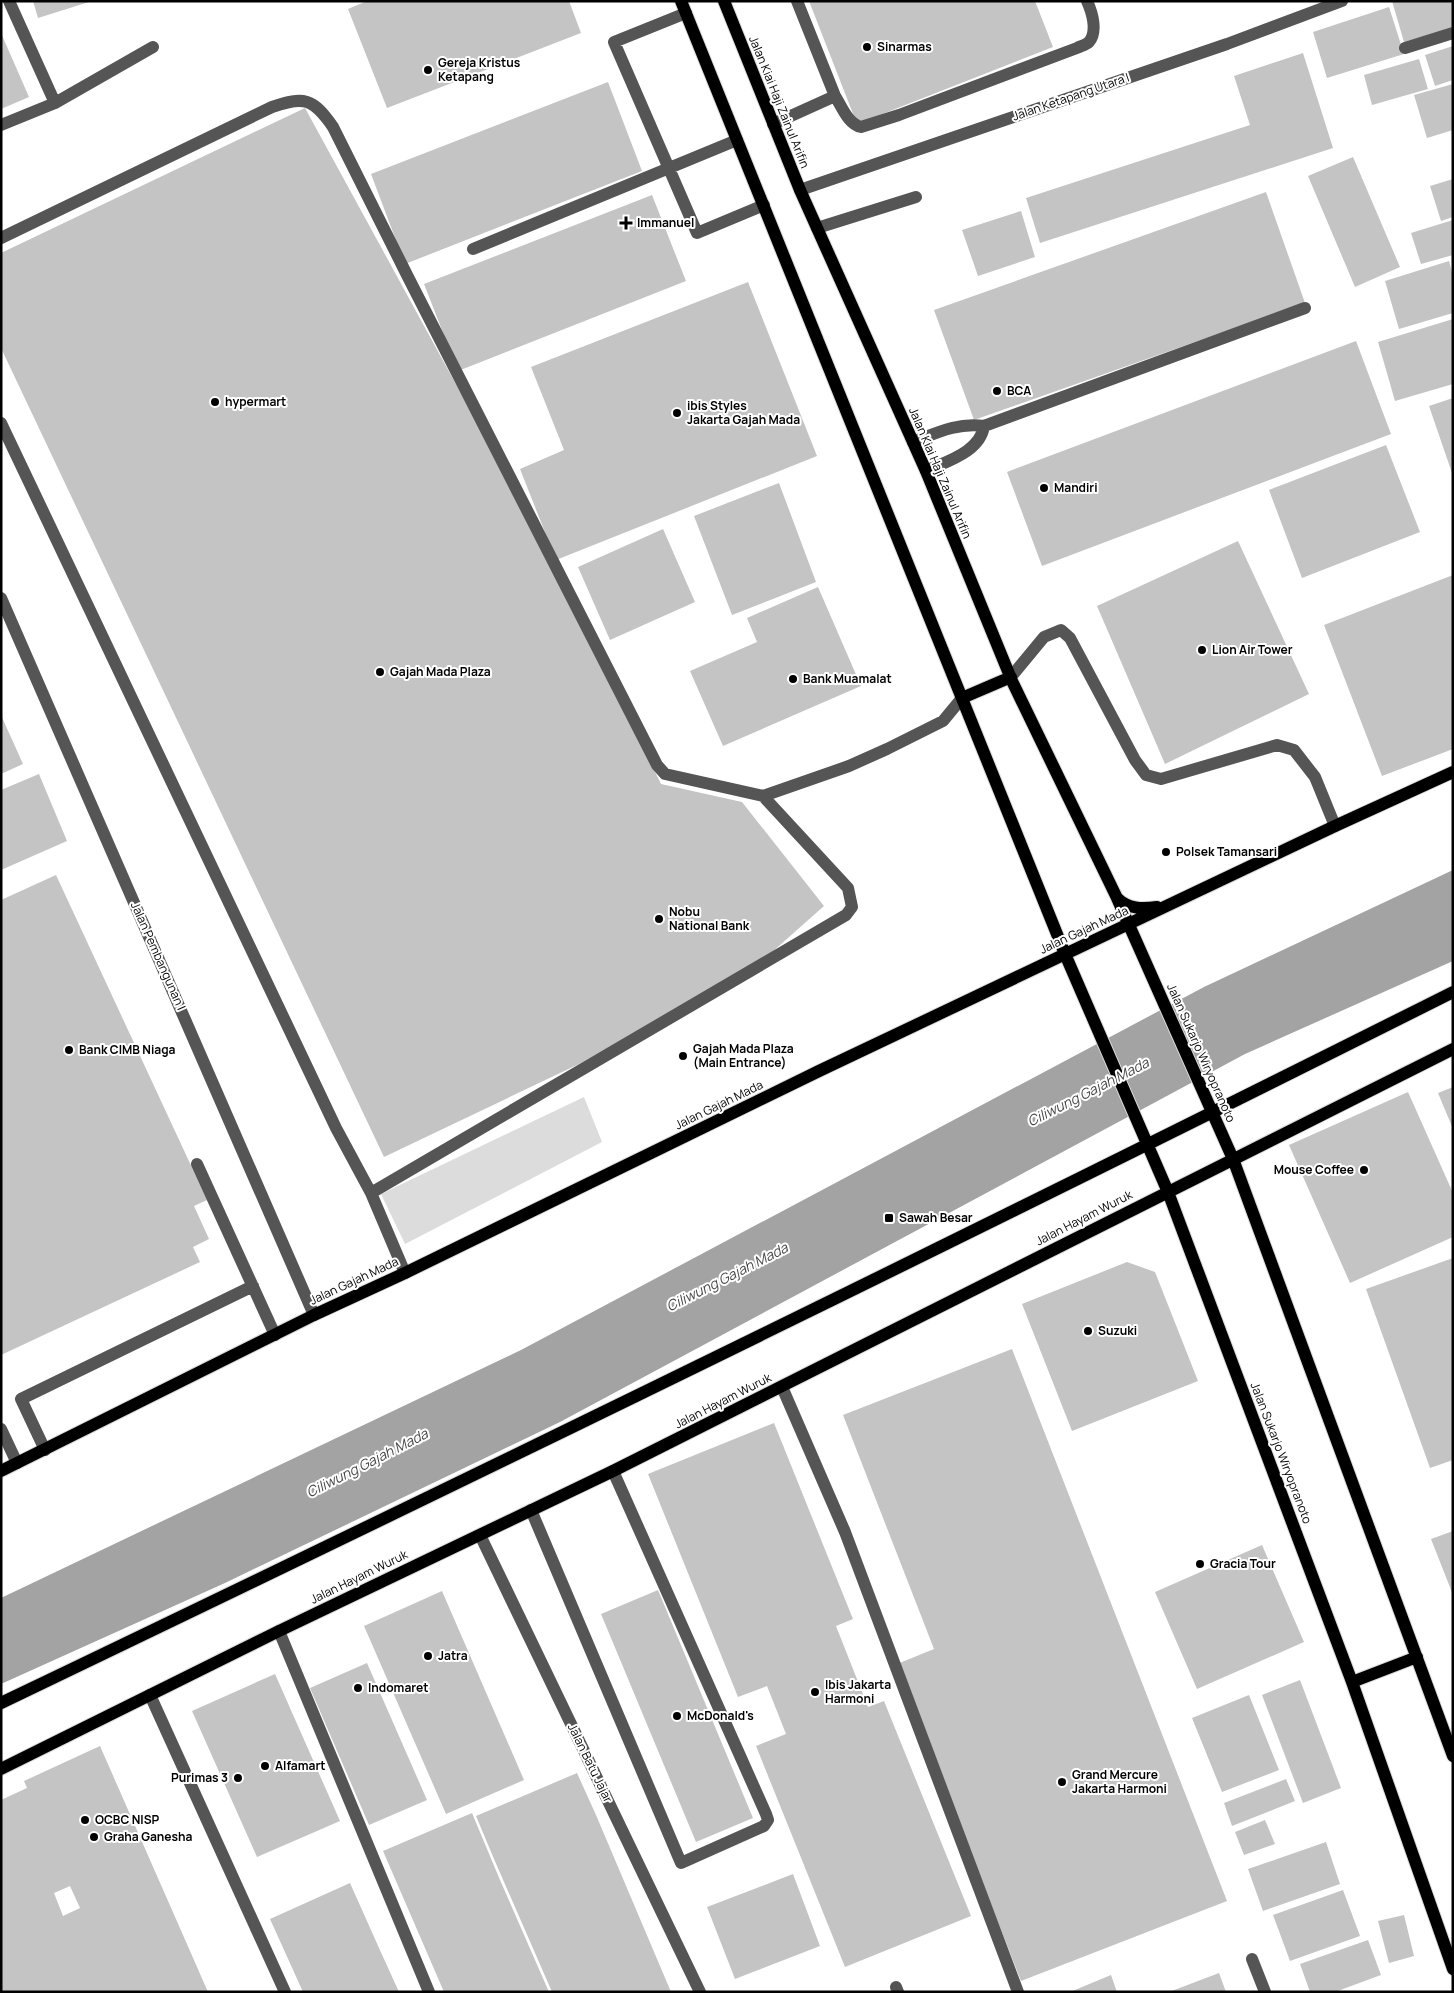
<svg xmlns="http://www.w3.org/2000/svg" width="1454" height="1993" font-family="Manrope,sans-serif">
  <style>
    .green { fill: #dcdcdc }
    .water { fill: #a3a3a3 }
    .building { fill: #c4c4c4; fill-rule: evenodd }
    .lines { fill: none; stroke-linecap: round; stroke-linejoin: round }
    .major-casing { stroke: #dbdbdb; stroke-width: 14 }
    .minor { stroke: #555; stroke-width: 12 }
    .major { stroke: #000; stroke-width: 12 }
    .poi-dot { fill: #000; stroke: #fff; stroke-width: 2 }
    .labels { text-anchor: middle; stroke-width: 4; stroke-linejoin: round; paint-order: stroke }
    .poi-label { font-size: 12px; font-weight: bold; fill: #000; stroke: #fff; text-anchor: start }
    .street-label { font-size: 12px; fill: #000; stroke: #fff }
    .water-label { font-size: 14px; font-style: italic; fill: #444; stroke: #fff }
  </style>
  <rect width="100%" height="100%" fill="#fff"/>
  <path class="green" d="M584,1097l18,45 -197,102 -24,-50z"/>
  <path class="water" d="M1453,870v91l-208,93 -685,368 -335,161 -224,101v-86l520,-248 683,-363z"/>
  <path class="building" d="M33,1h56v1l-51,16z
    M367,1h202l12,32 -194,75 -39,-99z
    M809,1h226l18,46 -196,77z
    M1392,1h61v27l-49,14z
    M1389,7l15,47 -77,24 -14,-46z
    M1,33l28,64 -28,12z
    M1453,46v34l-18,6 -10,-31z
    M1303,53l30,95 -293,95 -14,-45 224,-73 -16,-49z
    M1419,59l9,30 -56,16 -8,-30z
    M608,82l34,89 -237,93 -34,-90z
    M1453,84v46l-26,8 -13,-43z
    M305,108l247,452 109,224 81,18 82,104 -63,56 -182,102 -195,93 -383,-809v-95z
    M1353,157l47,110 -45,20 -47,-111z
    M1453,179v38l-12,4 -11,-35z
    M1266,192l39,111 -331,117 -40,-110z
    M652,195l34,86 -228,90 -34,-87z
    M1021,211l14,46 -57,19 -16,-46z
    M1453,220v35l-32,9 -10,-31z
    M1449,261l4,15v37l-54,16 -14,-48z
    M748,282l69,174 -261,104 -36,-91 44,-19 -33,-83z
    M1453,319v65l-58,17 -17,-59z
    M1356,341l35,93 -349,132 -35,-94z
    M1453,398v75h-1l-23,-67z
    M1386,445l34,87 -118,46 -33,-88z
    M779,483l37,99 -84,33 -38,-99z
    M663,529l32,73 -85,38 -32,-73z
    M1238,541l71,153 -144,70 -68,-158z
    M1453,575v174l-71,27 -58,-151z
    M818,587l43,99 -138,60 -33,-75 67,-29 -10,-24z
    M1,715l22,49 -22,10z
    M39,774l28,67 -66,29v-80z
    M56,875l151,325 -13,6 15,33 -16,8 7,15 -199,93v-455z
    M1453,1087v42l-15,-36z
    M1408,1092l45,101v44l-103,46 -61,-138z
    M1453,1258v202l-23,8 -64,-179z
    M1127,1262l28,10 43,109 -126,50 -50,-127z
    M1012,1349l215,552 -206,80 -124,-317 37,-15 -91,-234z
    M774,1423l79,196 -17,7 32,81 16,-6 87,215 -126,51 -89,-221 30,-12 -19,-48 -29,11 -90,-223z
    M1453,1531v64l-22,-56z
    M1262,1545l42,97 -107,47 -42,-97z
    M658,1590l95,228 -57,24 -95,-228z
    M442,1591l82,189 -78,34 -82,-188z
    M367,1663l60,137 -58,25 -59,-137z
    M275,1674l65,147 -83,36 -65,-146z
    M1300,1680l41,108 -38,15 -41,-108z
    M1249,1695l30,75 -57,22 -30,-74z
    M100,1746l108,246h-207v-192l26,-12 -3,-7zM70,1886l10,22 -17,8 -9,-23z
    M577,1773l19,42 75,177h-119l-58,-133 -18,-43z
    M1286,1779l9,22 -63,25 -8,-23z
    M472,1813l28,67 49,112h-105l-32,-74 -29,-67z
    M1265,1820l10,24 -31,11 -9,-23z
    M1326,1842l14,42 -77,27 -15,-42z
    M793,1874l27,72 -85,33 -28,-72z
    M350,1883l29,65 20,44h-96l-33,-73z
    M1343,1890l17,46 -70,25 -17,-46z
    M1404,1915l10,41 -25,7 -11,-42z
    M1368,1940l13,35 -46,17h-25l-10,-28z
    M1219,1973l7,19h-57z
    M1111,1975l6,17h-47z"/>
  <g class="lines">
    <g class="major-casing">
      <path id="major" d="M681,1l384,953 103,238 184,490 101,287
        M724,1l76,189 126,281 86,210 105,217c11,11 25,11 40,9
        M962,698l49,-21
        M1117,898l116,261 220,597
        M1,1471l313,-156 91,-42 414,-202 516,-245 118,-54
        M1352,1682l65,-25
        M1,1703c486,-233 970,-469 1452,-711
        M1,1769l278,-138 334,-160 840,-422"/>
    </g>
    <path class="minor" d="M9,1l46,102
      M797,1l38,95
      M686,13l-72,29 83,191 67,-28
      M1405,48l48,-15
      M773,124l62,-28c7,11 13,28 26,31l38,-12 178,-67c4,-2 9,-3 12,-6 9,-11 3,-30 -2,-41
      M1,125l54,-22 98,-56
      M800,190l427,-146 115,-43
      M817,228l99,-31
      M1,238l271,-131c32,-11 41,-9 61,20l74,148 250,490 8,9 98,22 86,-30 38,-17 56,-28 19,-23
      M473,249l264,-109
      M1,423l335,705 35,65 34,80
      M913,442c23,-9 46,-20 71,-16l321,-118
      M926,471c21,-10 54,-19 58,-45
      M1,598l313,717
      M1011,677l33,-40 17,-7 9,8 65,122 11,15 15,4 116,-34 17,5 21,27 20,49
      M197,1164l78,171
      M371,1193l475,-278 6,-8 -4,-19 -85,-92
      M782,1387l63,145 173,460
      M1,1429l16,34
      M45,1450l-24,-51 232,-113
      M531,1510l150,353 83,-37 4,-6 -2,-6 -153,-343
      M480,1535l220,457
      M279,1631l150,361
      M150,1695l135,297
      M1252,1959l13,33
      M896,1987l2,5"/>
    <use href="#major" class="major"/>
  </g>
  <g class="poi-dot">
    <circle cx="867" cy="47" r="5"/>
    <circle cx="428" cy="70" r="5"/>
    <path d="M623.5 215.5h5v5h5v5h-5v5h-5v-5h-5v-5h5z"/>
    <circle cx="997" cy="391" r="5"/>
    <circle cx="215" cy="402" r="5"/>
    <circle cx="677" cy="413" r="5"/>
    <circle cx="1044" cy="488" r="5"/>
    <circle cx="1202" cy="650" r="5"/>
    <circle cx="380" cy="672" r="5"/>
    <circle cx="793" cy="679" r="5"/>
    <circle cx="1166" cy="852" r="5"/>
    <circle cx="659" cy="919" r="5"/>
    <circle cx="69" cy="1050" r="5"/>
    <circle cx="683" cy="1056" r="5"/>
    <circle cx="1364" cy="1170" r="5"/>
    <rect x="884" y="1213" width="10" height="10" rx="2.5"/>
    <circle cx="1088" cy="1331" r="5"/>
    <circle cx="1200" cy="1564" r="5"/>
    <circle cx="428" cy="1656" r="5"/>
    <circle cx="358" cy="1688" r="5"/>
    <circle cx="815" cy="1692" r="5"/>
    <circle cx="677" cy="1716" r="5"/>
    <circle cx="265" cy="1766" r="5"/>
    <circle cx="238" cy="1778" r="5"/>
    <circle cx="1062" cy="1782" r="5"/>
    <circle cx="85" cy="1820" r="5"/>
    <circle cx="94" cy="1837" r="5"/>
  </g>
  <g class="labels">
    <g class="poi-label">
      <text x="877" y="51">Sinarmas</text>
      <text x="438" y="67">Gereja Kristus<tspan x="438" dy="14">Ketapang</tspan></text>
      <text x="637" y="227">Immanuel</text>
      <text x="1007" y="395">BCA</text>
      <text x="225" y="406">hypermart</text>
      <text x="687" y="410">ibis Styles<tspan x="687" dy="14">Jakarta Gajah Mada</tspan></text>
      <text x="1054" y="492">Mandiri</text>
      <text x="1212" y="654">Lion Air Tower</text>
      <text x="390" y="676">Gajah Mada Plaza</text>
      <text x="803" y="683">Bank Muamalat</text>
      <text x="1176" y="856">Polsek Tamansari</text>
      <text x="669" y="916">Nobu<tspan x="669" dy="14">National Bank</tspan></text>
      <text x="693" y="1053">Gajah Mada Plaza<tspan x="693" dy="14">(Main Entrance)</tspan></text>
      <text x="79" y="1054">Bank CIMB Niaga</text>
      <text x="1354" y="1174" text-anchor="end">Mouse Coffee</text>
      <text x="899" y="1222">Sawah Besar</text>
      <text x="1098" y="1335">Suzuki</text>
      <text x="1210" y="1568">Gracia Tour</text>
      <text x="438" y="1660">Jatra</text>
      <text x="825" y="1689">Ibis Jakarta<tspan x="825" dy="14">Harmoni</tspan></text>
      <text x="368" y="1692">Indomaret</text>
      <text x="687" y="1720">McDonald's</text>
      <text x="275" y="1770">Alfamart</text>
      <text x="1072" y="1779">Grand Mercure<tspan x="1072" dy="14">Jakarta Harmoni</tspan></text>
      <text x="228" y="1782" text-anchor="end">Purimas 3</text>
      <text x="95" y="1824">OCBC NISP</text>
      <text x="104" y="1841">Graha Ganesha</text>
    </g>
    <g class="street-label">
      <text transform="translate(1071 97) rotate(-19)" y="4">Jalan Ketapang Utara I</text>
      <text transform="translate(779 102) rotate(68)" y="4">Jalan Kiai Haji Zainul Arifin</text>
      <text transform="translate(940 473) rotate(67)" y="4">Jalan Kiai Haji Zainul Arifin</text>
      <text transform="translate(1084 930) rotate(-25)" y="4">Jalan Gajah Mada</text>
      <text transform="translate(158 956) rotate(66)" y="4">Jalan Pembangunan I</text>
      <text transform="translate(1201 1053) rotate(66)" y="4">Jalan Sukarjo Wiryopranoto</text>
      <text transform="translate(719 1105) rotate(-26)" y="4">Jalan Gajah Mada</text>
      <text transform="translate(1084 1218) rotate(-27)" y="4">Jalan Hayam Wuruk</text>
      <text transform="translate(354 1281) rotate(-25)" y="4">Jalan Gajah Mada</text>
      <text transform="translate(723 1401) rotate(-27)" y="4">Jalan Hayam Wuruk</text>
      <text transform="translate(1281 1453) rotate(69)" y="4">Jalan Sukarjo Wiryopranoto</text>
      <text transform="translate(359 1577) rotate(-26)" y="4">Jalan Hayam Wuruk</text>
      <text transform="translate(590 1763) rotate(64)" y="4">Jalan Batu Jajar</text>
    </g>
    <g class="water-label">
      <text transform="translate(1088 1092) rotate(-27)" y="5">Ciliwung Gajah Mada</text>
      <text transform="translate(727 1277) rotate(-27)" y="5">Ciliwung Gajah Mada</text>
      <text transform="translate(367 1463) rotate(-27)" y="5">Ciliwung Gajah Mada</text>
    </g>
  </g>
  <rect width="1454" height="1993" fill="none" stroke="#000000" stroke-width="5"/>
</svg>
